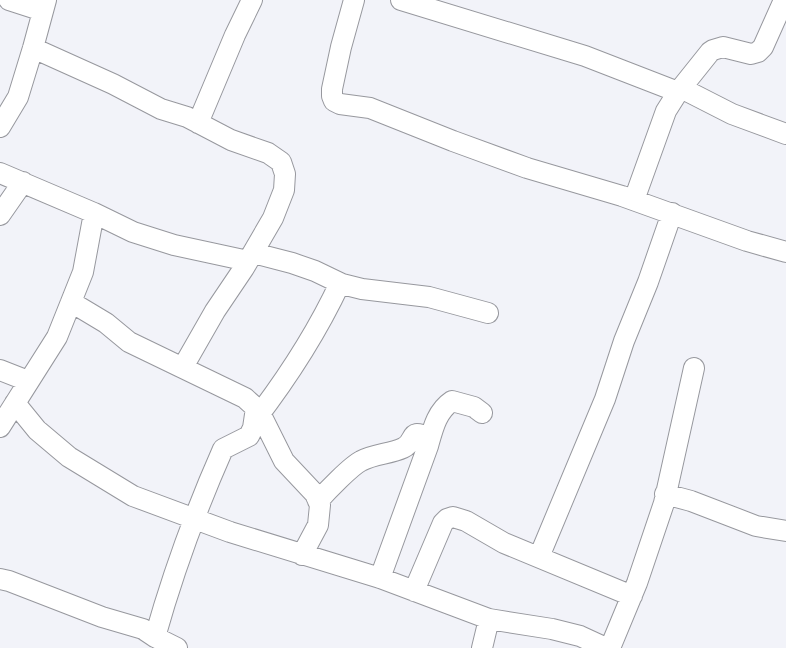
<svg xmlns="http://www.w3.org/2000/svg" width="786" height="648" font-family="'PT Sans Narrow',sans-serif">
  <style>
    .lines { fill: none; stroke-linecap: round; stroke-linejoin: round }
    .minor-casing { stroke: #97989e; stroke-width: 22 }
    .minor { stroke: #fff; stroke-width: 20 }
  </style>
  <rect width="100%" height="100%" fill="#f2f3f9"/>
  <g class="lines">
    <g class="minor-casing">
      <path id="minor" d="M9,0l34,11
        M354,0l-13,47 -9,42v7l2,5 6,3 30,4 83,33 74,27 95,28 125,45 39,11
        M401,0l184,56 93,36
        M33,48l80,36 48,25 26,8 44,23 37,13 13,9 4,12 -1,16 -11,28 -29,50 -29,43 -32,56
        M681,88l51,26 54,20
        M198,123l37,-88 17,-35
        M0,127l18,-30 15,-49 13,-48
        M0,173l94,40 39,19 41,13 74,16
        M634,200l32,-89 12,-19 32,-40 3,-2 10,-3 28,7 7,-2 5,-5 21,-47
        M0,215l23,-33
        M253,253l39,10 23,8 27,13 20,5 67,8 59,16
        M71,302l35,21 23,19 116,56 11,10 -3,20 -4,8 -26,13c-27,61 -50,124 -68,188
        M0,370l28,11
        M15,403l22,27 32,27 64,39 97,36 150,46 109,41 63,10 28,7 26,12
        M260,413l24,48 31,33 5,11 -2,20 -16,30
        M255,420c33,-43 62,-88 85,-137
        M0,427l57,-90 26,-65 11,-59
        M665,494l26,7 65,25 30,5
        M318,501c9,-10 33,-35 43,-40 13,-7 29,-7 42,-13 15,-7 3,-21 27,-10
        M539,557l66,-158 19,-58 24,-59 24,-69
        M380,578l48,-132c5,-18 9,-35 24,-45l22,6 8,6
        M0,579l9,2 93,36 41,12 12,8 22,11
        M414,591l29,-68 4,-4 6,-2 13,4 38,22 128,53
        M482,648l7,-29
        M610,648l27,-65 27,-80 30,-135"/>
    </g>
    <use href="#minor" class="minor"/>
  </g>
</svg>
